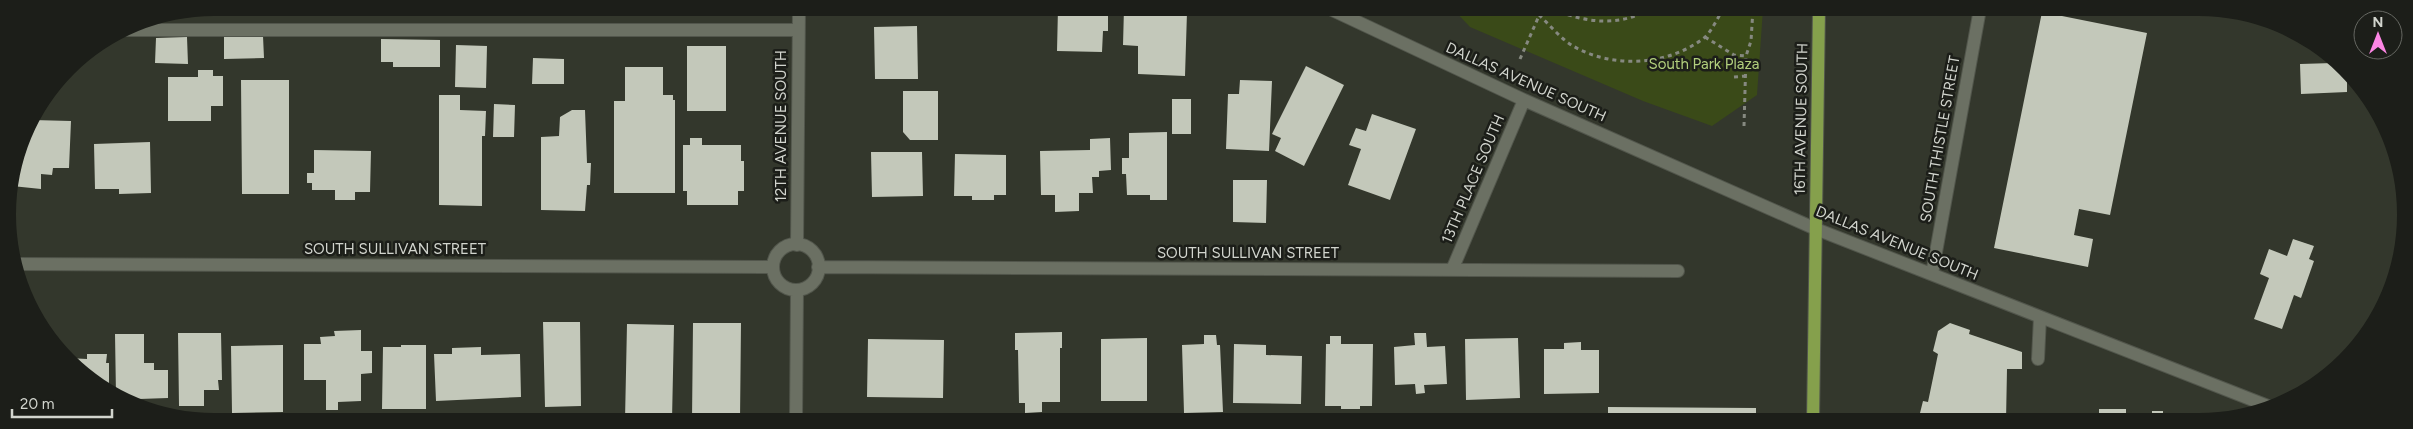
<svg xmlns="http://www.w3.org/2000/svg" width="2413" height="429" font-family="Figtree,sans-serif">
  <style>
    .green { fill: #3a4a18 }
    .building { fill: #c3c8ba }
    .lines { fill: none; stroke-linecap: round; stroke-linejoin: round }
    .minor-casing { stroke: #52564c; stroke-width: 14 }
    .major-casing { stroke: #52564c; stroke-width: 14 }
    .path { stroke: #868980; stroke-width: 3; stroke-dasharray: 4 4; stroke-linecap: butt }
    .minor { stroke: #6b7063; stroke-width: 12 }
    .major { stroke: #85a04c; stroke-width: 12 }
    .labels { text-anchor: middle; stroke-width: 5; stroke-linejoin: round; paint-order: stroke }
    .park-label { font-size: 15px; fill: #b2d07d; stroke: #1c1e19 }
    .street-label { font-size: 15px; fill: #d2d5ce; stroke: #1c1e19 }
  </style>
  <rect width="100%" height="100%" fill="#33372c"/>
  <path class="green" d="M1453,9h310l-6,86 -45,31 -69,-25 -173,-74z"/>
  <path class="building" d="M612,8h34v5h-34z
    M1058,8h50v23h-5l-1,21 -45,-1z
    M1124,8h49v4h14l-2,64 -47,-2v-28l-15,-1z
    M2042,12l105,21 -37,182 -31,-6 -5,26 19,4 -5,28 -94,-19z
    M917,26l1,53h-43l-1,-52z
    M263,36l1,22 -40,1v-22z
    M187,37l1,27 -33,-1 1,-25z
    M381,39l59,1v27h-47v-5h-12z
    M456,45l31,1 -1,42 -31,-1z
    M687,46h39v65h-39z
    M533,58l31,1v25h-32z
    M2333,63l14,12v17l-46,2 -1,-30z
    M1306,66l38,19 -40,81 -29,-15 6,-13 -9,-4z
    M625,67h38v28h10v5h2v93h-61v-92h11z
    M198,70h15v6h10v30h-12v15h-43v-44h30z
    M241,80h48v114h-47z
    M1240,80l32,1 -3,70 -43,-2 2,-55h11z
    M903,91h35v49h-28l-7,-8z
    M439,95h21v15l26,1 -1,25h-3v70l-43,-1z
    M1172,99h19v35h-19z
    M494,104l21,1 -1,32h-21z
    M572,110h13l2,53h4l-1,22h-3l-2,26 -44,-1v-73l18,-1 1,-19z
    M1372,114l44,15 -26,71 -42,-15 13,-36 -12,-4 7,-17 10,3z
    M33,120l38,1 -2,47h-16l-1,7 -11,-1v15l-29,-3 11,-51z
    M1167,132v68h-17v-5h-23l-1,-21h-4v-16h7v-25z
    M690,138h12v7h39v16h3v30h-6v14h-51v-14h-4v-46h7z
    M1110,138l1,32 -12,1v6h-7l1,16h-14v18l-24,1v-17h-14l-1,-44 50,-1v-11z
    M150,142l1,51 -32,1v-5h-24l-1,-45z
    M314,150l57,1 -1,41h-15v8h-20v-10h-23v-7h-5v-10h7z
    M871,152h51l1,44 -51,1z
    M955,154l51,1v40h-12v5h-22v-4h-18z
    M1233,180h34l-1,43 -33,-1z
    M2293,239l21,7 -5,13 5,2 -13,37 -7,-3 -12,34 -28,-10 15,-41 -9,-4 9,-25 18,7z
    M543,322h37l1,84 -36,1z
    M693,323h48l-1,97h-48z
    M1950,323l20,7 -1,4 53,18v17h-15l-1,52h-88l5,-20 5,1 10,-48 -5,-3 5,-20z
    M627,324l47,1 -2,95h-47z
    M361,330v21h11v22l-11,1v27l-23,1v8h-12v-30h-22v-36h17l-1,-7 15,-1 -1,-5z
    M1062,332v16h-2v54h-18v10l-17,1v-10h-6l-1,-53h-3v-17z
    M178,333h43l1,47h-4l1,10h-15v16h-25z
    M1414,333h12l1,14 18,-1 2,38 -23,1 1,8 -9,1 -1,-10 -20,1 -1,-38 21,-2z
    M115,334h29v29h10v7h14v28l-29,1v4l-23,-7z
    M1204,335h12l1,10h3l3,67 -39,1 -2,-68 22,-1z
    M1330,336h11v8h32l-1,62h-12v3h-19v-3h-16l1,-62h4z
    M1147,338v63h-46v-62z
    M1518,338l2,60 -54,2 -1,-61z
    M868,339l76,1 -1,58 -76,-1z
    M1581,342v8h18v43l-55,1v-45h20v-6z
    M1234,344l32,1v10l36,1 -1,48 -68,-1z
    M283,345v67l-51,1 -1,-67z
    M401,345h25v64h-44l1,-62h18z
    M481,347v8l39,-1 1,43 -85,4 -2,-47h18v-6z
    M87,354h20l-1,9h3v29l-41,-34 19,1z
    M1608,407l148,1v13h-148z
    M2099,409h27v8h26v-6h11v10h-64z
    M991,414l1,6h-39v-4z"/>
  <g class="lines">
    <g class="minor-casing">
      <path id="minor" d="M1328,8l196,92 292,129 452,177
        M126,30h672
        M773 267a23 23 0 1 1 46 0a23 23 0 1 1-46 0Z
        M797,245l2,-237
        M16,264l757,3
        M818,267l860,4
        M1452,270l72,-170
        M1932,274l48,-265
        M2038,359l2,-42
        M796,420l1,-130"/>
    </g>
    <g class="major-casing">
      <path id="major" d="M1813,421l6,-412"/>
    </g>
    <path class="path" d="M1553,9c32,14 66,18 97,0
      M1539,15c10,9 22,24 34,31 40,23 94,20 131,-8 8,-7 14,-21 19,-29
      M1705,37l29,18 12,1
      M1520,59l22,-50
      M1734,77l11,-1
      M1744,126l2,-70 5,-15 2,-32"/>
    <use href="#minor" class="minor"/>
    <use href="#major" class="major"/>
  </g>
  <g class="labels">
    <g class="park-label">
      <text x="1704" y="69">South Park Plaza</text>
    </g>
    <g class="street-label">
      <text transform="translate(1526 82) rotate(24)" y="5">DALLAS AVENUE SOUTH</text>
      <text transform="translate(1801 119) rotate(-89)" y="5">16TH AVENUE SOUTH</text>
      <text transform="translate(781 126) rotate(-90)" y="5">12TH AVENUE SOUTH</text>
      <text transform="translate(1940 139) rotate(-80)" y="5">SOUTH THISTLE STREET</text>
      <text transform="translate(1473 179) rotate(-67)" y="5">13TH PLACE SOUTH</text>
      <text transform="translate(1897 243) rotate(22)" y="5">DALLAS AVENUE SOUTH</text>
      <text x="395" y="254">SOUTH SULLIVAN STREET</text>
      <text x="1248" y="258">SOUTH SULLIVAN STREET</text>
    </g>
  </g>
  <path d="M0 0H2413V429H0ZM214 16H2199A198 198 0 0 1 2397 214V215A198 198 0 0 1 2199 413H214A198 198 0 0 1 16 215V214A198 198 0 0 1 214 16Z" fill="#1c1e19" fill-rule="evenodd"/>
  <g transform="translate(2378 35)"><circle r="24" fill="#1c1e19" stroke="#656761"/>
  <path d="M0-4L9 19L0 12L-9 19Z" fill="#fc86e4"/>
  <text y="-8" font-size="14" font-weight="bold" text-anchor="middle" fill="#d2d5ce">N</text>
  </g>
  <path d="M12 409v8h100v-8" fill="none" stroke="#d2d5ce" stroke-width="2.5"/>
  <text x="20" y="409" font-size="15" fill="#d2d5ce" stroke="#1c1e19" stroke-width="4" paint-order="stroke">20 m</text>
</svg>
